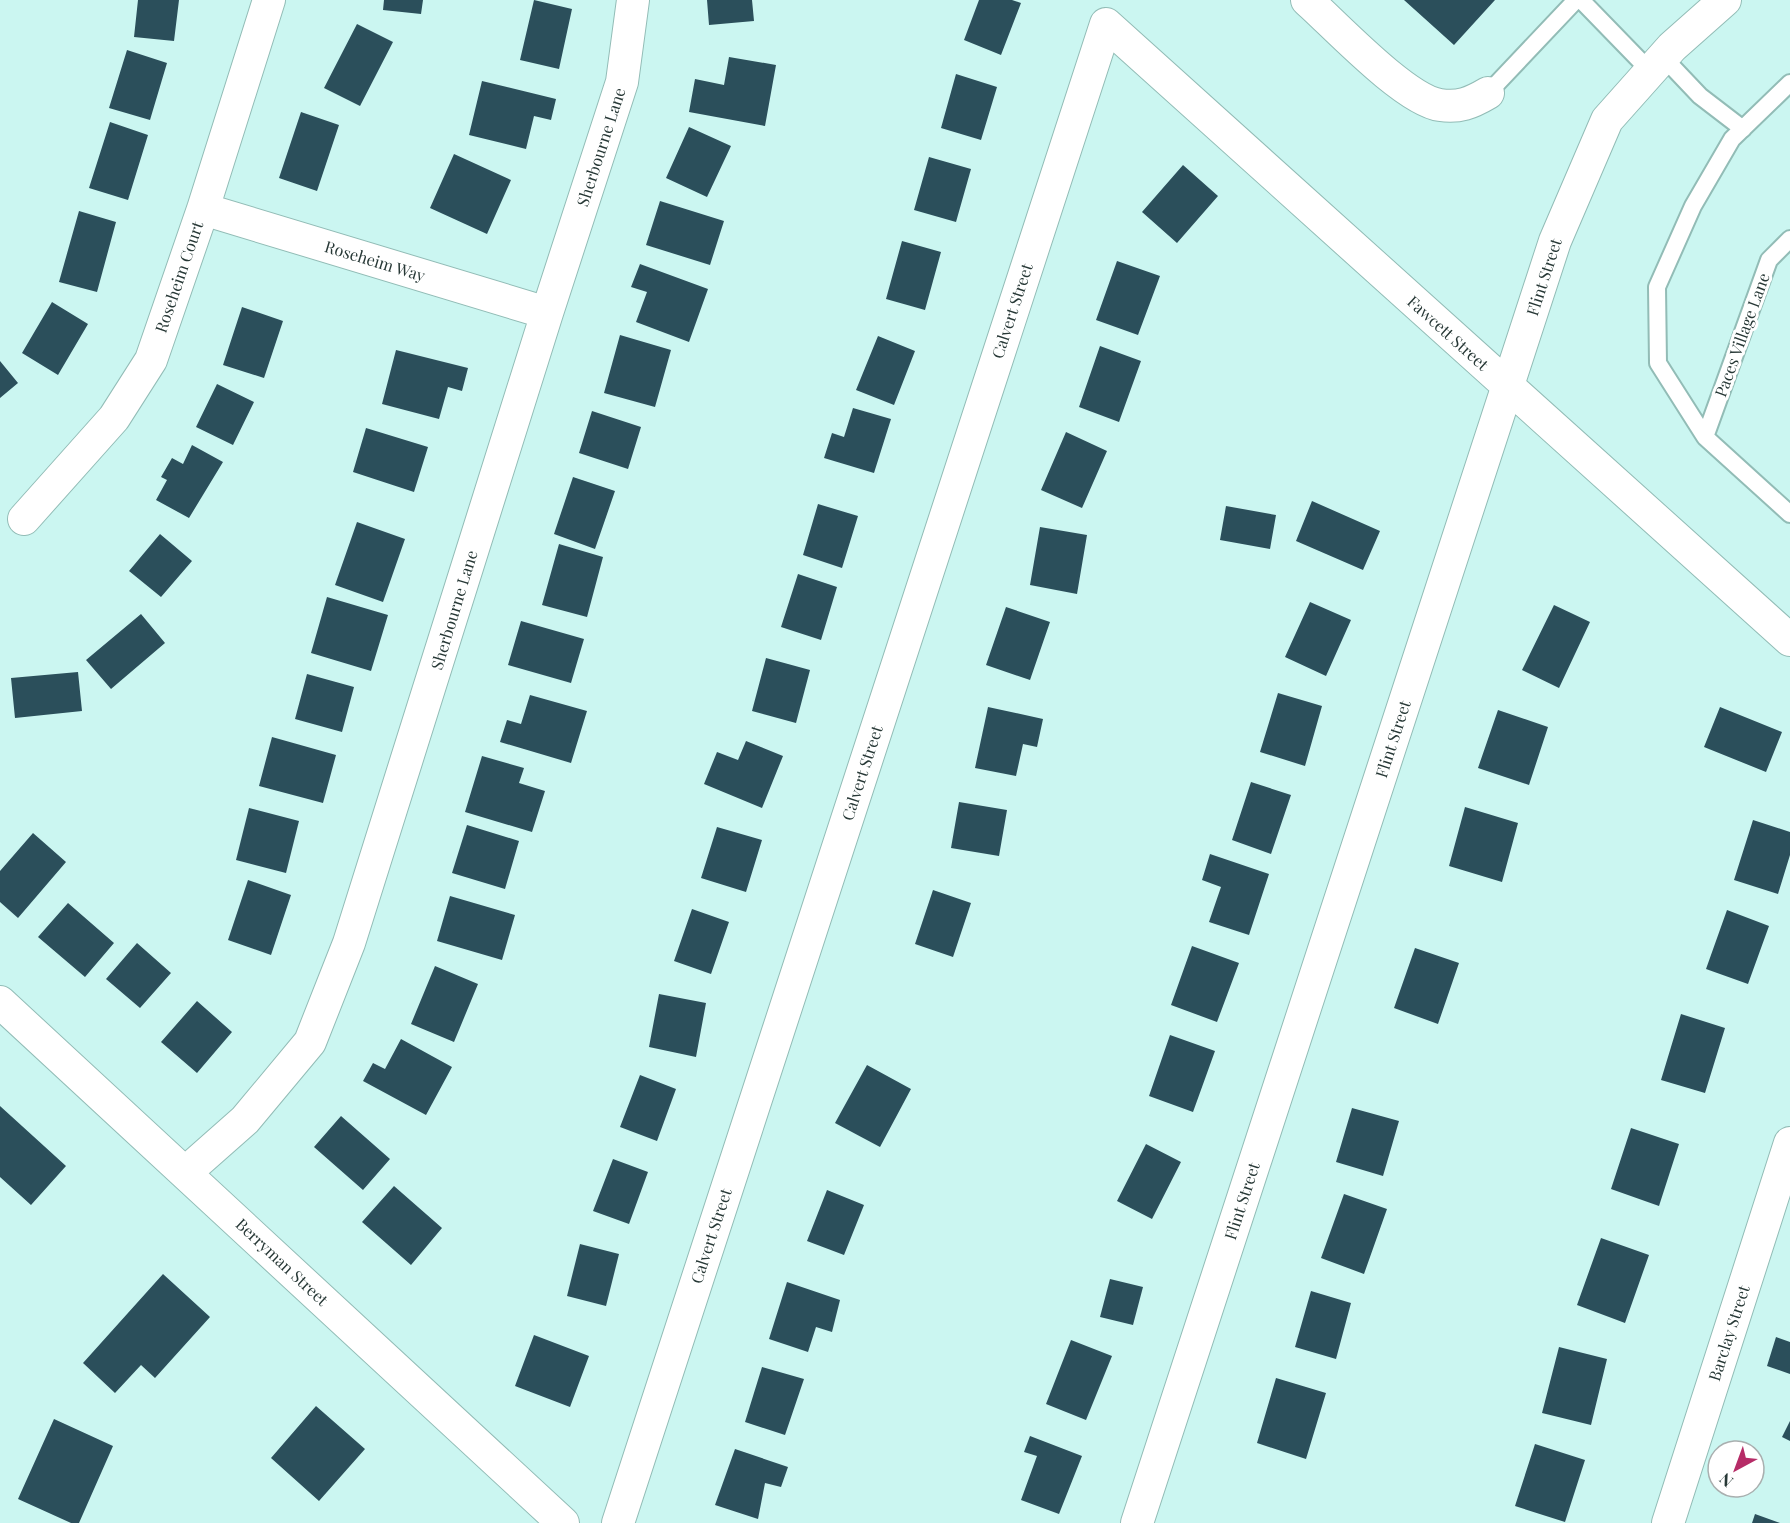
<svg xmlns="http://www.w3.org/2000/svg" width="1790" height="1523" font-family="'Playfair Display',serif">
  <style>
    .building { fill: #2b4f5b }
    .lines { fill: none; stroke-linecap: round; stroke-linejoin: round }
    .lane-casing { stroke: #92bcb6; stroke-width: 20 }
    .street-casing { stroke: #92bcb6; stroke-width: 34 }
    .lane { stroke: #fff; stroke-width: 16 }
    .street { stroke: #fff; stroke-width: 32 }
    .labels { text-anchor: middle; stroke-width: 6; stroke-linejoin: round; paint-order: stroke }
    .street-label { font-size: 16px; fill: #273836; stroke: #fff }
  </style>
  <rect width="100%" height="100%" fill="#cbf6f1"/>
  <path class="building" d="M138,0h41l-5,41 -40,-4z
    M384,0h39l-2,14 -38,-4z
    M534,0l38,9 -13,60 -39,-9z
    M707,0h45l2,21 -45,4z
    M979,0h33l9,3 -20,52 -37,-15z
    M1404,0h91l-41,45z
    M357,24l36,18 -33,64 -36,-18z
    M127,50l40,13 -17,57 -41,-12z
    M729,57l47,8 -11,61 -76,-14 6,-33 29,6z
    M956,74l41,13 -16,53 -40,-12z
    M482,81l74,18 -5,21 -17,-4 -8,33 -57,-14z
    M301,112l38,13 -22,66 -38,-13z
    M110,122l38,13 -20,65 -39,-12z
    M689,127l42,19 -24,51 -41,-19z
    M454,154l57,26 -24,54 -57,-26z
    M929,157l42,12 -15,53 -42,-12z
    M1183,165l35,31 -41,47 -35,-31z
    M660,201l64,20 -14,44 -64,-20z
    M79,211l37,11 -19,70 -38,-10z
    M902,241l39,11 -16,58 -39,-11z
    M1117,261l43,15 -22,59 -42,-15z
    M640,264l68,25 -19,53 -53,-20 11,-30 -16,-5z
    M52,302l36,22 -30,51 -36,-22z
    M242,307l41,14 -19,57 -41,-13z
    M620,335l51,15 -16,57 -51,-14z
    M878,336l37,15 -21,54 -38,-15z
    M1100,346l41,15 -22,61 -40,-15z
    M396,350l72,18 -6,23 -14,-4 -9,32 -57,-15z
    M0,361l18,22 -18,15z
    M217,384l37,18 -21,43 -37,-18z
    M853,408l38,11 -17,54 -50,-15 8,-25 12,4z
    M592,411l49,16 -13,42 -49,-16z
    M366,428l62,19 -14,45 -61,-20z
    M1066,432l41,19 -25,57 -41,-18z
    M192,445l31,17 -34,56 -33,-18 11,-20 -6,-3 11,-19 11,6z
    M573,477l42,14 -20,58 -41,-15z
    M1312,501l68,30 -17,39 -67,-29z
    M818,504l40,12 -16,52 -39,-13z
    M1226,506l50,9 -6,34 -50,-9z
    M357,522l48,17 -22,63 -48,-17z
    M1040,527l47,8 -10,59 -47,-9z
    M160,534l32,27 -31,36 -32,-26z
    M559,544l44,13 -16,60 -45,-12z
    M798,574l39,13 -16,53 -40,-13z
    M327,597l61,18 -17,56 -60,-18z
    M1310,602l41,18 -25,56 -41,-19z
    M1554,605l36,17 -31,66 -37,-18z
    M1006,607l44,15 -20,58 -44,-15z
    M141,614l24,29 -54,46 -25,-29z
    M521,621l63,18 -13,44 -63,-18z
    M766,658l44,12 -14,53 -44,-12z
    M78,672l4,39 -67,7 -4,-40z
    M307,674l47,13 -12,45 -47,-13z
    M1278,693l44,13 -17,60 -45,-14z
    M530,695l57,16 -16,52 -71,-21 7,-22 14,4z
    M988,707l55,12 -6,28 -14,-3 -7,32 -41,-8z
    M1720,707l62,25 -16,40 -62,-25z
    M1498,710l50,17 -19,58 -51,-17z
    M272,737l64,18 -13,48 -64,-17z
    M746,741l37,15 -21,52 -58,-24 13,-32 21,8z
    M482,756l42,12 -5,15 26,8 -13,41 -67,-20z
    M1251,782l40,13 -20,59 -39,-14z
    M959,802l48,8 -8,46 -48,-8z
    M1465,807l53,16 -16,59 -53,-16z
    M249,808l50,13 -13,52 -50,-13z
    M1753,820l37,12v23l-12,39 -44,-14z
    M467,825l52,16 -14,48 -53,-16z
    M717,827l45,13 -16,52 -45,-14z
    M33,833l33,29 -48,56 -18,-16v-31z
    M1210,854l59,20 -20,61 -40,-13 12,-35 -19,-7z
    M248,880l43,15 -20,60 -43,-15z
    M933,890l38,13 -18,54 -38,-13z
    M450,896l65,19 -13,45 -65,-19z
    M68,903l46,40 -29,34 -47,-40z
    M692,909l37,13 -18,52 -37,-13z
    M1727,910l42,16 -21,58 -42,-15z
    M137,943l34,30 -31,35 -34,-29z
    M1192,946l47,17 -22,59 -46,-17z
    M1415,948l44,15 -21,61 -44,-16z
    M435,966l43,18 -24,58 -43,-18z
    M659,994l47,9 -10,54 -47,-10z
    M197,1001l35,31 -35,41 -36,-31z
    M1681,1014l44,14 -20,65 -44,-13z
    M1170,1035l45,16 -22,61 -44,-16z
    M401,1039l51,28 -26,48 -63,-34 10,-18 12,6z
    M867,1065l44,24 -31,58 -45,-24z
    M640,1075l36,14 -19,52 -37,-14z
    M0,1106l66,60 -35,39 -31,-28z
    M1352,1108l47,13 -16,55 -47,-14z
    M341,1116l49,43 -27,31 -49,-43z
    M1631,1128l48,16 -20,62 -48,-17z
    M1146,1144l35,18 -29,57 -35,-18z
    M613,1159l35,13 -19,52 -36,-13z
    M394,1186l48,42 -31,37 -49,-43z
    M827,1190l37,15 -20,50 -37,-14z
    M1344,1194l43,15 -23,65 -43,-16z
    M1601,1238l48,17 -24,68 -48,-18z
    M580,1244l39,10 -13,52 -39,-10z
    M163,1274l47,43 -55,61 -14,-13 -26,28 -32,-30z
    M1110,1279l33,8 -10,38 -33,-8z
    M787,1282l53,18 -8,32 -16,-5 -8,25 -39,-13z
    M1311,1291l40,12 -15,56 -41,-12z
    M534,1335l55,21 -19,51 -55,-21z
    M1776,1337l14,5v32l-23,-8z
    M1071,1340l41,16 -26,64 -40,-16z
    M1559,1347l48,12 -16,66 -49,-12z
    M762,1367l42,12 -19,56 -40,-13z
    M1276,1378l50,15 -20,66 -49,-16z
    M316,1406l49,43 -46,52 -48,-43z
    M54,1419l59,27 -34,77h-8l-53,-24z
    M1790,1421v20l-8,-4z
    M1030,1436l52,20 -23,58 -38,-14 16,-44 -13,-4z
    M1535,1444l50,16 -20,62 -50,-16z
    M735,1449l53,18 -7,20 -16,-4 -7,36 -43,-14z
    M1755,1514l25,9h-28z"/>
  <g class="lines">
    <g class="lane-casing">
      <path id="lane" d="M1581,0l69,71
        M1663,57l37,39 43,33
        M1790,83l-58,56 -39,67 -36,81 1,76 47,74 85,77
        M1488,93l88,-93
        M1705,437l64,-177 21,-21"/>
    </g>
    <g class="street-casing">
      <path id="street" d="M1307,0c28,25 98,100 133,105 19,3 31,-2 48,-12
        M203,209l344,104
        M24,519l90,-101 37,-58 52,-151 66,-209
        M0,1002l563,521
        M185,1173l60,-53 65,-78 39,-99 198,-630 75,-231 11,-82
        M618,1523l488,-1499 684,616
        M1137,1523l418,-1282 52,-121 65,-73 53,-47
        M1668,1523l122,-380"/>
    </g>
    <use href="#lane" class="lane"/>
    <use href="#street" class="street"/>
  </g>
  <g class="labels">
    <g class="street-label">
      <text transform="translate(601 147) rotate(-72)" y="6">Sherbourne Lane</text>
      <text transform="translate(375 261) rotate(17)" y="6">Roseheim Way</text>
      <text transform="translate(179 277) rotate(-71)" y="6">Roseheim Court</text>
      <text transform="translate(1544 277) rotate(-72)" y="6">Flint Street</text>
      <text transform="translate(1012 311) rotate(-72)" y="6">Calvert Street</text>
      <text transform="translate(1448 333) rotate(42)" y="6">Fawcett Street</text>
      <text transform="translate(1742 335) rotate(-70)" y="6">Paces Village Lane</text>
      <text transform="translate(454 610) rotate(-73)" y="6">Sherbourne Lane</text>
      <text transform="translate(1393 739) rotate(-72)" y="6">Flint Street</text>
      <text transform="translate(862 773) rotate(-72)" y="6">Calvert Street</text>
      <text transform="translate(1242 1201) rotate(-72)" y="6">Flint Street</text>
      <text transform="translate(711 1236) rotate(-72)" y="6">Calvert Street</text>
      <text transform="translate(282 1262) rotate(43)" y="6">Berryman Street</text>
      <text transform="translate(1729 1333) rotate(-72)" y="6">Barclay Street</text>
    </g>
  </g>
  <g transform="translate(1736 1469) rotate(221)"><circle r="28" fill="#ffffff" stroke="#a9afaf" stroke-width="1.5"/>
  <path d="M0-4.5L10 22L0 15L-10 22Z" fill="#b62c67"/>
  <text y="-9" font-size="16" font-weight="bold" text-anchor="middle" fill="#273836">N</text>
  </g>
</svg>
